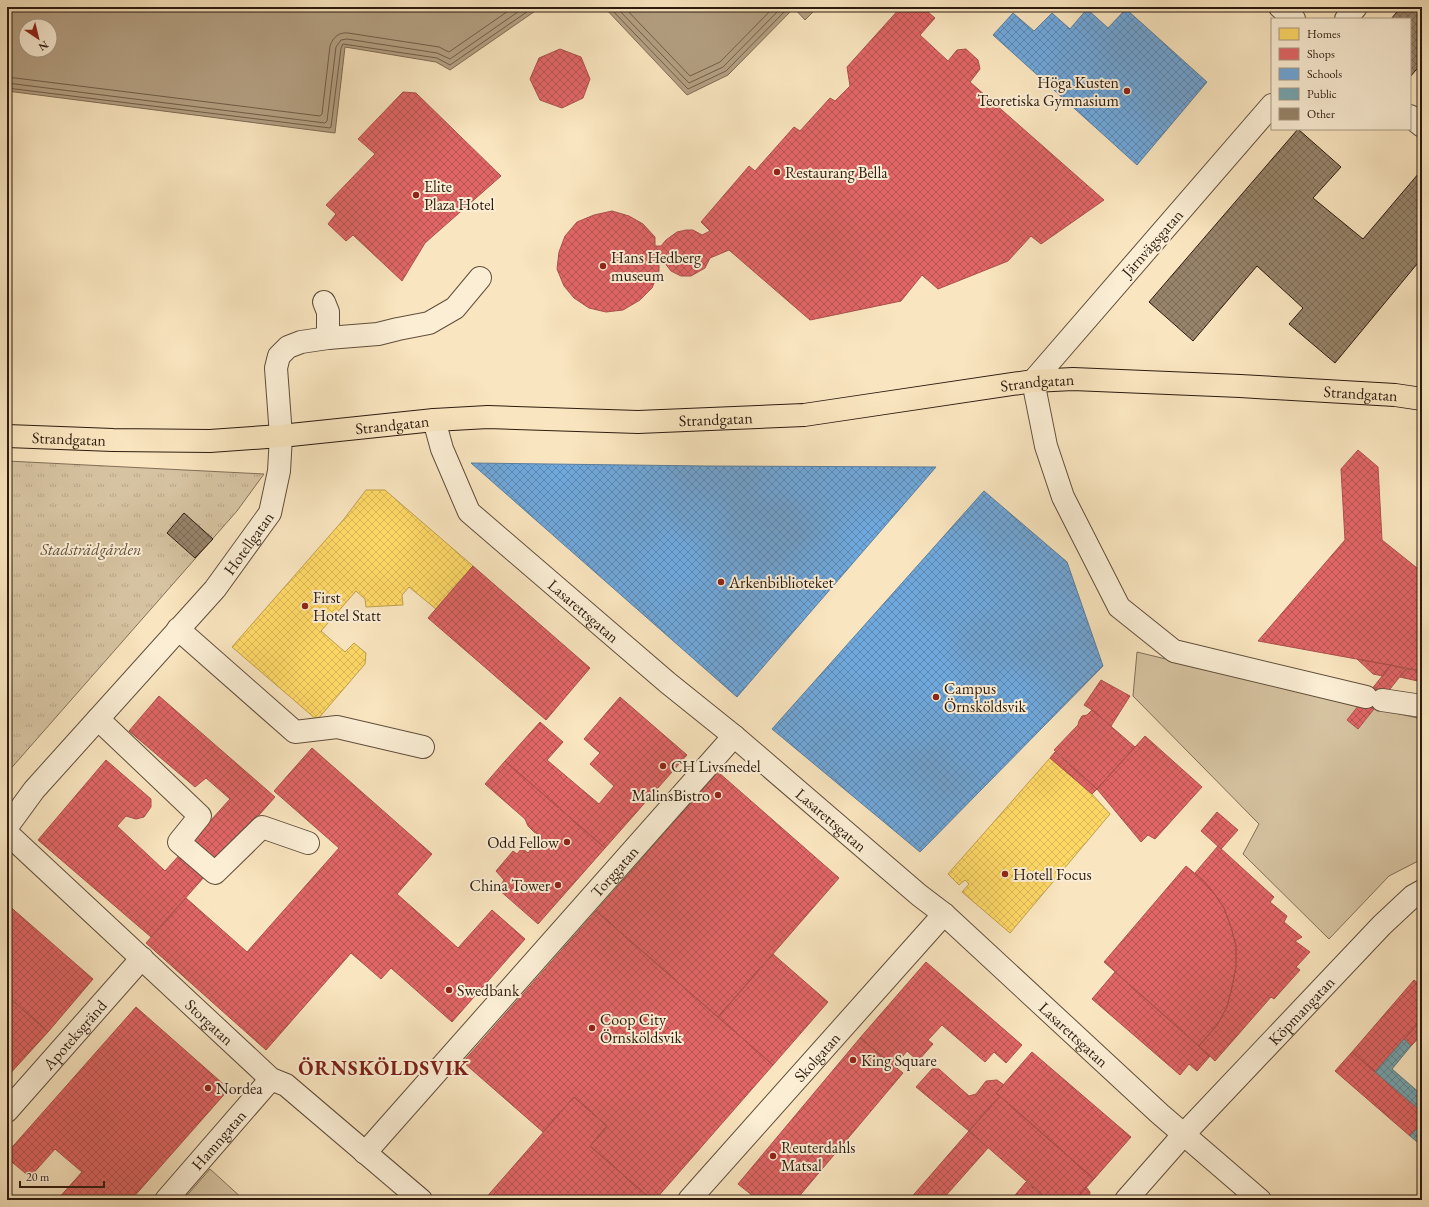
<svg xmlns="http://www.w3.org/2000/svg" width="1429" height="1207" font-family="'EB Garamond',serif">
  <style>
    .grass { fill: url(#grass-tufts); stroke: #826f58 }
    .green { fill: #d6c3a1; stroke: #826f58 }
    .water { fill: #b4a083; stroke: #7e6b55; fill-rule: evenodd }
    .homes { fill: url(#homes-cross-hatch); stroke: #c0a04c }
    .shops { fill: url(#shops-cross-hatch); stroke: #aa504c }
    .schools { fill: url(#schools-cross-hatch); stroke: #5b7e9e }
    .public { fill: url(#public-cross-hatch); stroke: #607c7f }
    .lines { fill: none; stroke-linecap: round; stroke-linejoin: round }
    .shore { stroke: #705e49; stroke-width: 1 }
    .building { fill: url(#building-cross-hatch); stroke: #2d1b0f }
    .minor-casing { stroke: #604e3b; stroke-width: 24 }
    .major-casing { stroke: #2d1b0f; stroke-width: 24 }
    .minor { stroke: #fbeed5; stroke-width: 22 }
    .major { stroke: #f9e5bf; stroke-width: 22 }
    .poi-dot { fill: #8f2418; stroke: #fbeed5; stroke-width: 1.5 }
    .labels { text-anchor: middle; stroke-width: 4; stroke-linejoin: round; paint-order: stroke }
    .poi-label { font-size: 16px; fill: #2d1b0f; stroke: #fbeed5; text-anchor: start }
    .street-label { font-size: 16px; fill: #2d1b0f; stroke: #fbeed5 }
    .park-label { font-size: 16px; font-style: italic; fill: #604d3b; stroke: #fbeed5 }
    .district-label { font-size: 20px; font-weight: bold; letter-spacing: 1px; fill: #7a1f14; stroke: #fbeed5 }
  </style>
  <defs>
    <pattern id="grass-tufts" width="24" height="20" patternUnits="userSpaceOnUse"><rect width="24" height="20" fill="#d6c3a1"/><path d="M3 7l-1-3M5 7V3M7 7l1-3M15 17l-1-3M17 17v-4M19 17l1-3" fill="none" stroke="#b8a789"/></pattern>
    <pattern id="homes-cross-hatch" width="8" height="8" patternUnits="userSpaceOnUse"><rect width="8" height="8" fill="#ffd966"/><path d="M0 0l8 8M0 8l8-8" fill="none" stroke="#dbba57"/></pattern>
    <pattern id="shops-cross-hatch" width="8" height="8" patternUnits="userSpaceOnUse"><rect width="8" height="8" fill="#e06666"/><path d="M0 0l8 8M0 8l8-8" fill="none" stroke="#b65352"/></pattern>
    <pattern id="schools-cross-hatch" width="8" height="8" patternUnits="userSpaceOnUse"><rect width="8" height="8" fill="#6fa8dc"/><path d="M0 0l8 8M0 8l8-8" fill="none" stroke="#5c88b1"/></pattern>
    <pattern id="public-cross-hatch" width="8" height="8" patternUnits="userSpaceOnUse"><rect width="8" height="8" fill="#76a5af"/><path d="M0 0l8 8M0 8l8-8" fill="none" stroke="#61868d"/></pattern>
    <pattern id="building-cross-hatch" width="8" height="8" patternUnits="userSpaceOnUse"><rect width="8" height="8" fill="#97846b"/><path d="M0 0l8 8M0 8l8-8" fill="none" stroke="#7c6b56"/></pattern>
  </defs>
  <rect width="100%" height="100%" fill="#f9e5bf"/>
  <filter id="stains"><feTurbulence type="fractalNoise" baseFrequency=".005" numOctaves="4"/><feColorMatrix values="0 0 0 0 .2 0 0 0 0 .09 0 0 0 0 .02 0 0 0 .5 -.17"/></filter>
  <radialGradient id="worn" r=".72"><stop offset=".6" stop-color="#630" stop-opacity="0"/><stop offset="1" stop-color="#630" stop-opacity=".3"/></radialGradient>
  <path class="grass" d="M7,461l257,13 -27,37 -230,262z"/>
  <path class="green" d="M1137,652l181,44 104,23v140l-33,17 -60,63 -86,-85 16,-30 -126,-128z
    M210,1169l34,31h-61z"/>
  <path class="water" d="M7,7h534l-91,63 -14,-8 -91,-15 -10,86 -328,-42zM26,26h24v24h-24z
    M604,7h214l-13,13 -11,-12 -66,67 -41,20z"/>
  <path class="homes" d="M366,490h19l88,76 -37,43 -27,-22 -7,8 1,10 -37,2 -1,-8 -9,-8 -35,40 24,21 9,-9 12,10 -1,11 -48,56 -85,-73 112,-128z
    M1050,758l42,36 18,20 -100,119 -48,-41 7,-8 -4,-4 -6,5 -11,-11z"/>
  <path class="shops" d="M901,7h21l13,11 -15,17 28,26 9,-11 9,-1 12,11 2,9 -10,13 134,118 -63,44 -10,-8 -23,25 -70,28 -16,-14 -21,26 -91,19 -81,-70 -19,8 -5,10 -14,8h-10l-10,-5 -7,-9 -5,1v8l-7,17 -12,12 -17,10 -17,2 -17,-4 -15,-10 -10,-12 -7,-17 2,-17 6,-16 12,-14 17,-7 18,-4 17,5 14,8 12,13v9h6l5,-6 11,-8 9,-2h7l9,5 8,-4 -9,-9 48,-56 6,5 39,-44 6,4 30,-33 5,3 15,-15 -3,-19z
    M560,49l21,8 9,22 -7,19 -21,10 -22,-8 -10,-21 9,-21z
    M403,92l13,1 85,83 -76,67 -23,38 -49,-46 -7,6 -18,-17 8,-10 -10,-9 49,-51 -17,-15z
    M1358,450l20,17 4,73 40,32v99l-164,-30 87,-101 -4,-71z
    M473,566l117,102 -44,52 -118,-102z
    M1357,659l34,6 -8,11 -10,-2z
    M1391,665l15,4 -48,60 -11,-9z
    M1406,669l16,2v11l-22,-5z
    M1101,680l29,16 -19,30 -19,-16 -8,-5z
    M159,696l116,101 -124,140 -113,-97 68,-80 45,39v8l-7,10 -8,2 -10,-3 -9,10 48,45 65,-72 -24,-21 -11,9 -66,-56z
    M620,697l67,58 -82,93 -100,-87 35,-39 23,20 -16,18 52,44 15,-18 -24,-22 10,-11 -16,-14z
    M1092,710l43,37 -38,42 -43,-39 24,-25 1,-4 3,-5 5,-1z
    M1145,736l57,51 -47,52 -7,-4 -7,7 -44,-53z
    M312,748l120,106 -35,40 61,54 34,-38 33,29 -73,83 -61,-54 -10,11 -30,-26 -85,97 -120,-107 40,-45 61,54 92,-104 -65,-57z
    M1055,752l42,37 -5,5 -42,-36z
    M505,761l100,87 -67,76 -40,-35 6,-9 -8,-9 17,-20 4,3 5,-6 6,5 14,-17 -8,-4 -6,-6 -3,-7 -40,-35z
    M718,772l121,106 -121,139 -122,-106z
    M1217,812l21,18 -17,19 -20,-18z
    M1218,846l56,51 -4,5 17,14 -3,6 18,15 -7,4 15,11 -14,15 4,3 -26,29 -3,-2 -56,64 -16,-15 18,-21 10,-18 5,-20 4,-20v-21l-5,-19 -7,-19 -11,-16 -18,-19z
    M1186,866l18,15 9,11 11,16 7,19 5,19v21l-4,20 -5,20 -10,18 -18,21 -95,-84z
    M7,904l86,75 -45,53 -41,-37z
    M596,911l177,154 -118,135h-3l-62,-54 17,-20 -33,-29 -31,35 -80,-70z
    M773,954l55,48 -55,63 -55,-48z
    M926,962l96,83 -16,18 -12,-11 -9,10 -43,-37 -14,15 5,4 -15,17 -11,-10 -13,16 -34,-29z
    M1115,972l95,84 -13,15 -8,-7 -9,11 -88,-76z
    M1414,980l8,6v33l-47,53 -23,-20z
    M7,996l41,36 -41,45z
    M136,1007l93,82 -98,111h-74l25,-28 -27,-23 -25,28 -23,-19v-5z
    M1422,1019v15l-11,12 -7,-7z
    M860,1038l43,35 -107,127h-38l-20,-16z
    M1032,1052l99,85 -37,42 -98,-86z
    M1352,1052l70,60v11l-12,13 -75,-65z
    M932,1069h7l30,27 7,-2 10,-13 11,-1 7,5 -8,8 4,3 -31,35 -53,-44z
    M1000,1096l94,83 -19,21h-27l-79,-69z
    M574,1097l33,29 -17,20 62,54h-168z
    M969,1131l19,17 -46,52h-33z
    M1026,1182l21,18h-36z
    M1086,1187l4,5 -1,8h-14z"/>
  <path class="schools" d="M1087,9l21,19 18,-19 81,73 -70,83 -144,-130 20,-22 21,18 18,-18 18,16z
    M471,463l235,3 230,1 -199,230z
    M984,491l83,71 36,104 -183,186 -148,-123z"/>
  <path class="public" d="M1404,1039l7,7 -19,23 30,26v17l-47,-40z
    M1422,1123v23l-12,-10z"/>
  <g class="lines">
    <path class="shore" d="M609,7l79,82 38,-18 63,-64
      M616,7l73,76 34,-16 59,-60
      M624,7l66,69 30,-14 54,-55
      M7,77l313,39 2,-2 8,-68c3,-9 9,-14 18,-13l91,14 10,5 65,-45
      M7,83l318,40 2,-2 9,-74 5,-7 6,-1 90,14 13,6 75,-52
      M7,88l323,40 1,-1 10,-79 2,-4 94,14 13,7 84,-58"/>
  </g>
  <path class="building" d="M1401,7h21v56l-12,14v-58h-19z
    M1298,129l43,38 -28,31 50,41 56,-66 3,3v82l-87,105 -46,-39 14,-16 -46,-42 -64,75 -44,-39z
    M184,513l29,26 -18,19 -28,-25z"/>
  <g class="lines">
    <g class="minor-casing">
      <g id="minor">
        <path d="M1280,7l14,12"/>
        <path d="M1346,19l10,-12"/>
        <path d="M1272,105l-239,276 13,65 17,51 56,110 55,44 192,46"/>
        <path d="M1410,116l12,10"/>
        <path d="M324,302l4,10v26"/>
        <path id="s1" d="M434,420l8,29 27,63 199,171 66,53 185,159 25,19 216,200 100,86"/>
        <path d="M178,629l117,103 42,-5 86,20"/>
        <path d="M1382,700l40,6"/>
        <path d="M98,719l102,97 -21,26 36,31 47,-46 46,16"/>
        <path id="s2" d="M7,827l27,-37 181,-201 55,-76 9,-42 2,-35 -5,-68 3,-12 9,-9 13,-5 27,-4 50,-4 20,-5 31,-6 26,-15 25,-30"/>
        <path id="s3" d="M7,833l264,246 15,6 135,115"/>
        <path id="s4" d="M7,1111l135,-153"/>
        <path id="s5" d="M365,1153l369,-417"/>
        <path id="s6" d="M166,1200l105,-121"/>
        <path id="s7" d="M689,1200l255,-286"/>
        <path id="s8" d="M1126,1200l58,-66 198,-209 31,-29 9,-5"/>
      </g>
    </g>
    <g class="major-casing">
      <g id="major">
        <path id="s9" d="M7,436l106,4 97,1 71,-5 153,-16 54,-3 150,5 166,-7 229,-34 40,-2 167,7 155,9 27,4"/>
      </g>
    </g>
    <use href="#minor" class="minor"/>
    <use href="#major" class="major"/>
  </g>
  <g class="poi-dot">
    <circle cx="1127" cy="91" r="4"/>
    <circle cx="777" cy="172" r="4"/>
    <circle cx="416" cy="195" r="4"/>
    <circle cx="603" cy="266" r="4"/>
    <circle cx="721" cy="582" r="4"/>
    <circle cx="305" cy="606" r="4"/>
    <circle cx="936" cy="697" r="4"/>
    <circle cx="663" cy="766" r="4"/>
    <circle cx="718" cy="795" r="4"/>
    <circle cx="567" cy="842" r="4"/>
    <circle cx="1005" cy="874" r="4"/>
    <circle cx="558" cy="885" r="4"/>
    <circle cx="449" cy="990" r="4"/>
    <circle cx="592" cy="1028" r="4"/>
    <circle cx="853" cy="1060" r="4"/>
    <circle cx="208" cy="1088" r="4"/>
    <circle cx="773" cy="1156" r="4"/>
  </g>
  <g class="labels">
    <g class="poi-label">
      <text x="1119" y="88" text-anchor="end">Höga Kusten<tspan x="1119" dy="18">Teoretiska Gymnasium</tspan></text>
      <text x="785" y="178">Restaurang Bella</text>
      <text x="424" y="192">Elite<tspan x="424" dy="18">Plaza Hotel</tspan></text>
      <text x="611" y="263">Hans Hedberg<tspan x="611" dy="18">museum</tspan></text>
      <text x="729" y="588">Arkenbiblioteket</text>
      <text x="313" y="603">First<tspan x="313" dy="18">Hotel Statt</tspan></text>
      <text x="944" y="694">Campus<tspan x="944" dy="18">Örnsköldsvik</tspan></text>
      <text x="671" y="772">CH Livsmedel</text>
      <text x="710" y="801" text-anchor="end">MalinsBistro</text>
      <text x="559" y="848" text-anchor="end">Odd Fellow</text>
      <text x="1013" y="880">Hotell Focus</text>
      <text x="550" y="891" text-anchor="end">China Tower</text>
      <text x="457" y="996">Swedbank</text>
      <text x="600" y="1025">Coop City<tspan x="600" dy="18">Örnsköldsvik</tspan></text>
      <text x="861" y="1066">King Square</text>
      <text x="216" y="1094">Nordea</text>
      <text x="781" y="1153">Reuterdahls<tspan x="781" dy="18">Matsal</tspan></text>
    </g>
    <g class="street-label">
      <text transform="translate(1152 243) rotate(-49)" y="6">Järnvägsgatan</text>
      <text dy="6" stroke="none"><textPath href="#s9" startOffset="1034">Strandgatan</textPath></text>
      <text dy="6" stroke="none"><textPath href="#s9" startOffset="1358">Strandgatan</textPath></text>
      <text dy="6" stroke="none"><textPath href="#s9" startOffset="710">Strandgatan</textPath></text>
      <text dy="6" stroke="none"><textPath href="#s9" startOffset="386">Strandgatan</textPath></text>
      <text dy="6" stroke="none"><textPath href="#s9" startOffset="62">Strandgatan</textPath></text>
      <text dy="6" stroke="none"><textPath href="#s2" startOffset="373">Hotellgatan</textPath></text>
      <text dy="6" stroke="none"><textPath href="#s1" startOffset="250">Lasarettsgatan</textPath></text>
      <text dy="6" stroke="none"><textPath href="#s1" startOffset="574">Lasarettsgatan</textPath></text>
      <text dy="6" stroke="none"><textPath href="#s5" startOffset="376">Torggatan</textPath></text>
      <text dy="6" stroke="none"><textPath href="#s8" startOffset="258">Köpmangatan</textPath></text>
      <text dy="6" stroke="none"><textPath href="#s3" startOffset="277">Storgatan</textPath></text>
      <text dy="6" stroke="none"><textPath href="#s1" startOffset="898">Lasarettsgatan</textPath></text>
      <text dy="6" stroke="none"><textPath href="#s4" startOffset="102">Apoteksgränd</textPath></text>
      <text dy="6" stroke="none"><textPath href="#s7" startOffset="192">Skolgatan</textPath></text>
      <text dy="6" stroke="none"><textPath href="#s6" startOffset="80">Hamngatan</textPath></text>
    </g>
    <g class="park-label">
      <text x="91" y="555">Stadsträdgården</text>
    </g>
    <g class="district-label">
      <text x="384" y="1075">ÖRNSKÖLDSVIK</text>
    </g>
  </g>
  <rect width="1429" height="1207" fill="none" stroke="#f9e5bf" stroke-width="24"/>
  <rect x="8" y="8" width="1413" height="1191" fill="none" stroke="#2d1b0f" stroke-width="2"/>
  <rect x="12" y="12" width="1405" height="1183" fill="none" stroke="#2d1b0f"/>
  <rect x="1271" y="18" width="140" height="112" fill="#fbeed5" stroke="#a99a86"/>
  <rect x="1279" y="28" width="20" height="12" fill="#ffd966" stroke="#a99a86"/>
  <text x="1307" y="38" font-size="12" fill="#2d1b0f">Homes</text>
  <rect x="1279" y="48" width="20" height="12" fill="#e06666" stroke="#a99a86"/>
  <text x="1307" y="58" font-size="12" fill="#2d1b0f">Shops</text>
  <rect x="1279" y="68" width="20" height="12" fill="#6fa8dc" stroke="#a99a86"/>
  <text x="1307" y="78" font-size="12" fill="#2d1b0f">Schools</text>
  <rect x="1279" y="88" width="20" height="12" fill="#76a5af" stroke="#a99a86"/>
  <text x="1307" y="98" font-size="12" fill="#2d1b0f">Public</text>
  <rect x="1279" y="108" width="20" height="12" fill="#97846b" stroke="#a99a86"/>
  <text x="1307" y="118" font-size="12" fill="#2d1b0f">Other</text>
  <g transform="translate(38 38) rotate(145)"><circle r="19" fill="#fbeed5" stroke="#a99a86"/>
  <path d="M0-3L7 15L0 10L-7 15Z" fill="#8f2418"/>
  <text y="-6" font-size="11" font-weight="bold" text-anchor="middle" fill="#2d1b0f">N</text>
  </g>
  <path d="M20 1181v6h84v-6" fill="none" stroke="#2d1b0f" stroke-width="2"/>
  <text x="26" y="1181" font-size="12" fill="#2d1b0f" stroke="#fbeed5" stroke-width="3" paint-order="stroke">20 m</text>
  <rect width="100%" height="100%" filter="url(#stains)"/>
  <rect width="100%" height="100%" fill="url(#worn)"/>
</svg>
